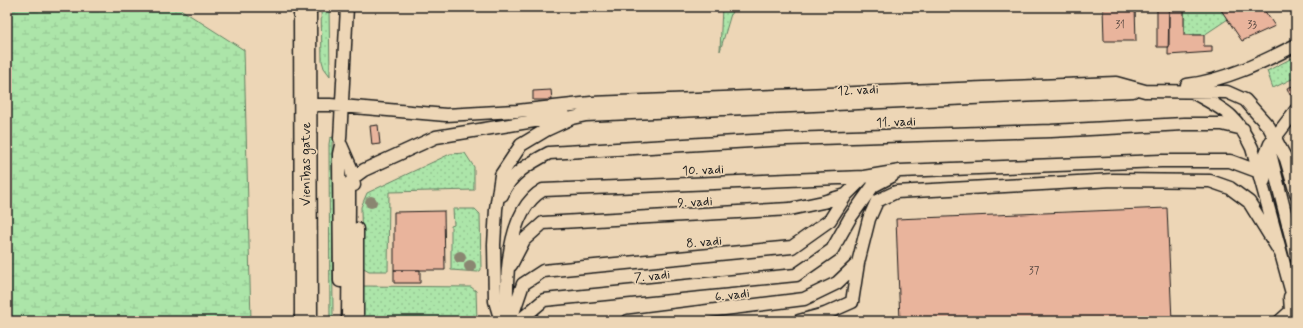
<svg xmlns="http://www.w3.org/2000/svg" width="1303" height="328" font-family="Mynerve,sans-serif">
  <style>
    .grass { fill: url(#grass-dots); stroke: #648062 }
    .wetland { fill: url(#wetland-marsh); stroke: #648062 }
    .building { fill: #e9b49c; stroke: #1c1c1c }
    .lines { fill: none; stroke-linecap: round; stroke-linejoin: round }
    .lane-casing { stroke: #1c1c1c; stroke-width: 15 }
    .secondary-casing { stroke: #1c1c1c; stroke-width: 25 }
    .lane { stroke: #edd6b6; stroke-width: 12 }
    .secondary { stroke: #edd6b6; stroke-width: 22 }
    .tree { fill: #8a8671 }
    .labels { text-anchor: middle; stroke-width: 3.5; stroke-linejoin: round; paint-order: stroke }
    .number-label { font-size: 11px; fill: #4f423c }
    .street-label { font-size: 13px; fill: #1c1c1c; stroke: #edd6b6 }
  </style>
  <defs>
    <pattern id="grass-dots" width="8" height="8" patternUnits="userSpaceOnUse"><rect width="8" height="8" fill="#ace5a9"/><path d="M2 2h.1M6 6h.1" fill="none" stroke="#93c491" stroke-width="1.8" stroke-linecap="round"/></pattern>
    <pattern id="wetland-marsh" width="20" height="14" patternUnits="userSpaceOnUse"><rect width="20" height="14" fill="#ace5a9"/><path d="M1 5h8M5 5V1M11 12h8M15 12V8" fill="none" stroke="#93c491"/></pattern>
  </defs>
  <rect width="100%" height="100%" fill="#edd6b6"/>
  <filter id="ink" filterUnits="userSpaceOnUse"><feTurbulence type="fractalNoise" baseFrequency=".025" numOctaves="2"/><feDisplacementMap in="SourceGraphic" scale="8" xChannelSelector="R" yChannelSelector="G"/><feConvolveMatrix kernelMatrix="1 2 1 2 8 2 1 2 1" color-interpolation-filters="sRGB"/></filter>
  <g filter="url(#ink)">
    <path class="grass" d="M321,7h8l1,69 -6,-8 -2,-7z
      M722,7h11l-13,44z
      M1169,7h50l9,12 -24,16h-20v-26l-15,-1z
      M1296,56v21l-23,11 -6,-17z
      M333,137l2,4 -3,1 1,179h-3l-1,-177 1,-6z
      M465,153l9,14v23l-85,2 -1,79h-19l-7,-4 -1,-60 6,-14 83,-39z
      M453,209h22l5,5 1,56 -3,2 -27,-2v-44l3,-1z
      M362,286l109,1 5,4 1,30h-115z"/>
    <path class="wetland" d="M7,7h170l67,43 7,271h-244z"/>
    <path class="building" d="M1103,7h32l1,34h-32z
      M1159,7h10v40h-12v-37z
      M1219,7h43l13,19 -33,15z
      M1169,8l15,1v26h20v11h8v6l-44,3z
      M1293,86l3,7 -6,2 -3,-7z
      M551,90l1,10h-19v-9z
      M378,125l2,19 -8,1 -2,-19z
      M1167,208l5,113h-272l-4,-102z
      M444,211l1,59h-51v-58z
      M394,270h26v13h-26z"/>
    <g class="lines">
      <g class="lane-casing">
        <path id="lane" d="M1187,85c39,-5 74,-22 109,-40
          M1194,93c32,18 42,21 58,55l44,160
          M305,105h25l116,10 71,-4 74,-8 525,-20 29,8 82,1 18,8 24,27 17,32 10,34
          M340,139l7,-132
          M1270,144v9l26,103
          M341,145l10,23 3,17
          M1264,181v-22l6,-15 26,-34
          M502,195c8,-21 28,-32 47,-42l238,-14 264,-8 133,-7h38l21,5
          M357,229v92
          M511,265l13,-25 19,-17 247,-14 33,-7 23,-7
          M340,281l-1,-127 2,-9
          M511,319l12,-35 20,-13 249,-24 38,-27 16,-25 18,-18
          M348,321l1,-118v-19l4,-6 11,-8 72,-33 129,-21
          M501,321l-6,-20 -1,-56 2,-36 5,-34 20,-30 25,-15 26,-12 14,-3 547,-24
          M508,321c-3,-38 -2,-110 35,-131l321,-13 36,-6 261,-10h69l27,10
          M519,321l25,-21 252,-25 36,-25 18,-32 23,-32 19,-10
          M628,321l176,-22 33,-16 21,-20 11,-44 8,-18 19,-9 217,-12 97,1 20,7 19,14 31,50
          M799,321l26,-7 27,-12 6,-39
          M1280,321l11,-10 -1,-14
          M1296,321v-2"/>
      </g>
      <g class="secondary-casing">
        <path id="secondary" d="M305,7l1,314"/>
      </g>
      <use href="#lane" class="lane"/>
      <use href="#secondary" class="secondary"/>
    </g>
    <g class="tree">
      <circle cx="371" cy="202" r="6"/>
      <circle cx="460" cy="257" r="6"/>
      <circle cx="470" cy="266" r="6"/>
    </g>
  </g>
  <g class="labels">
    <g class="number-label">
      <text x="1120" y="28">31</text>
      <text x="1252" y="28">33</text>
      <text x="1034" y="274">37</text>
    </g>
    <g class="street-label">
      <text transform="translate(858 89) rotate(-2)" y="5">12. vadi</text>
      <text transform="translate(896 121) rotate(-2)" y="5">11. vadi</text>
      <text transform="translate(305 164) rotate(-90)" y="5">Vienības gatve</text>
      <text transform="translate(703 169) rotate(-2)" y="5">10. vadi</text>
      <text transform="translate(695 201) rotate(-3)" y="5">9. vadi</text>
      <text transform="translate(704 241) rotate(-5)" y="5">8. vadi</text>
      <text transform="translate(652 275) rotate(-6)" y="5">7. vadi</text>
      <text transform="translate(732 294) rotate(-7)" y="5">6. vadi</text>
    </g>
  </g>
  <rect width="1303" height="328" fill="none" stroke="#edd6b6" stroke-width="24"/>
  <rect x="12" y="12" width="1279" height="304" fill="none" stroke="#1c1c1c" stroke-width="1.5" filter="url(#ink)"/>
</svg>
